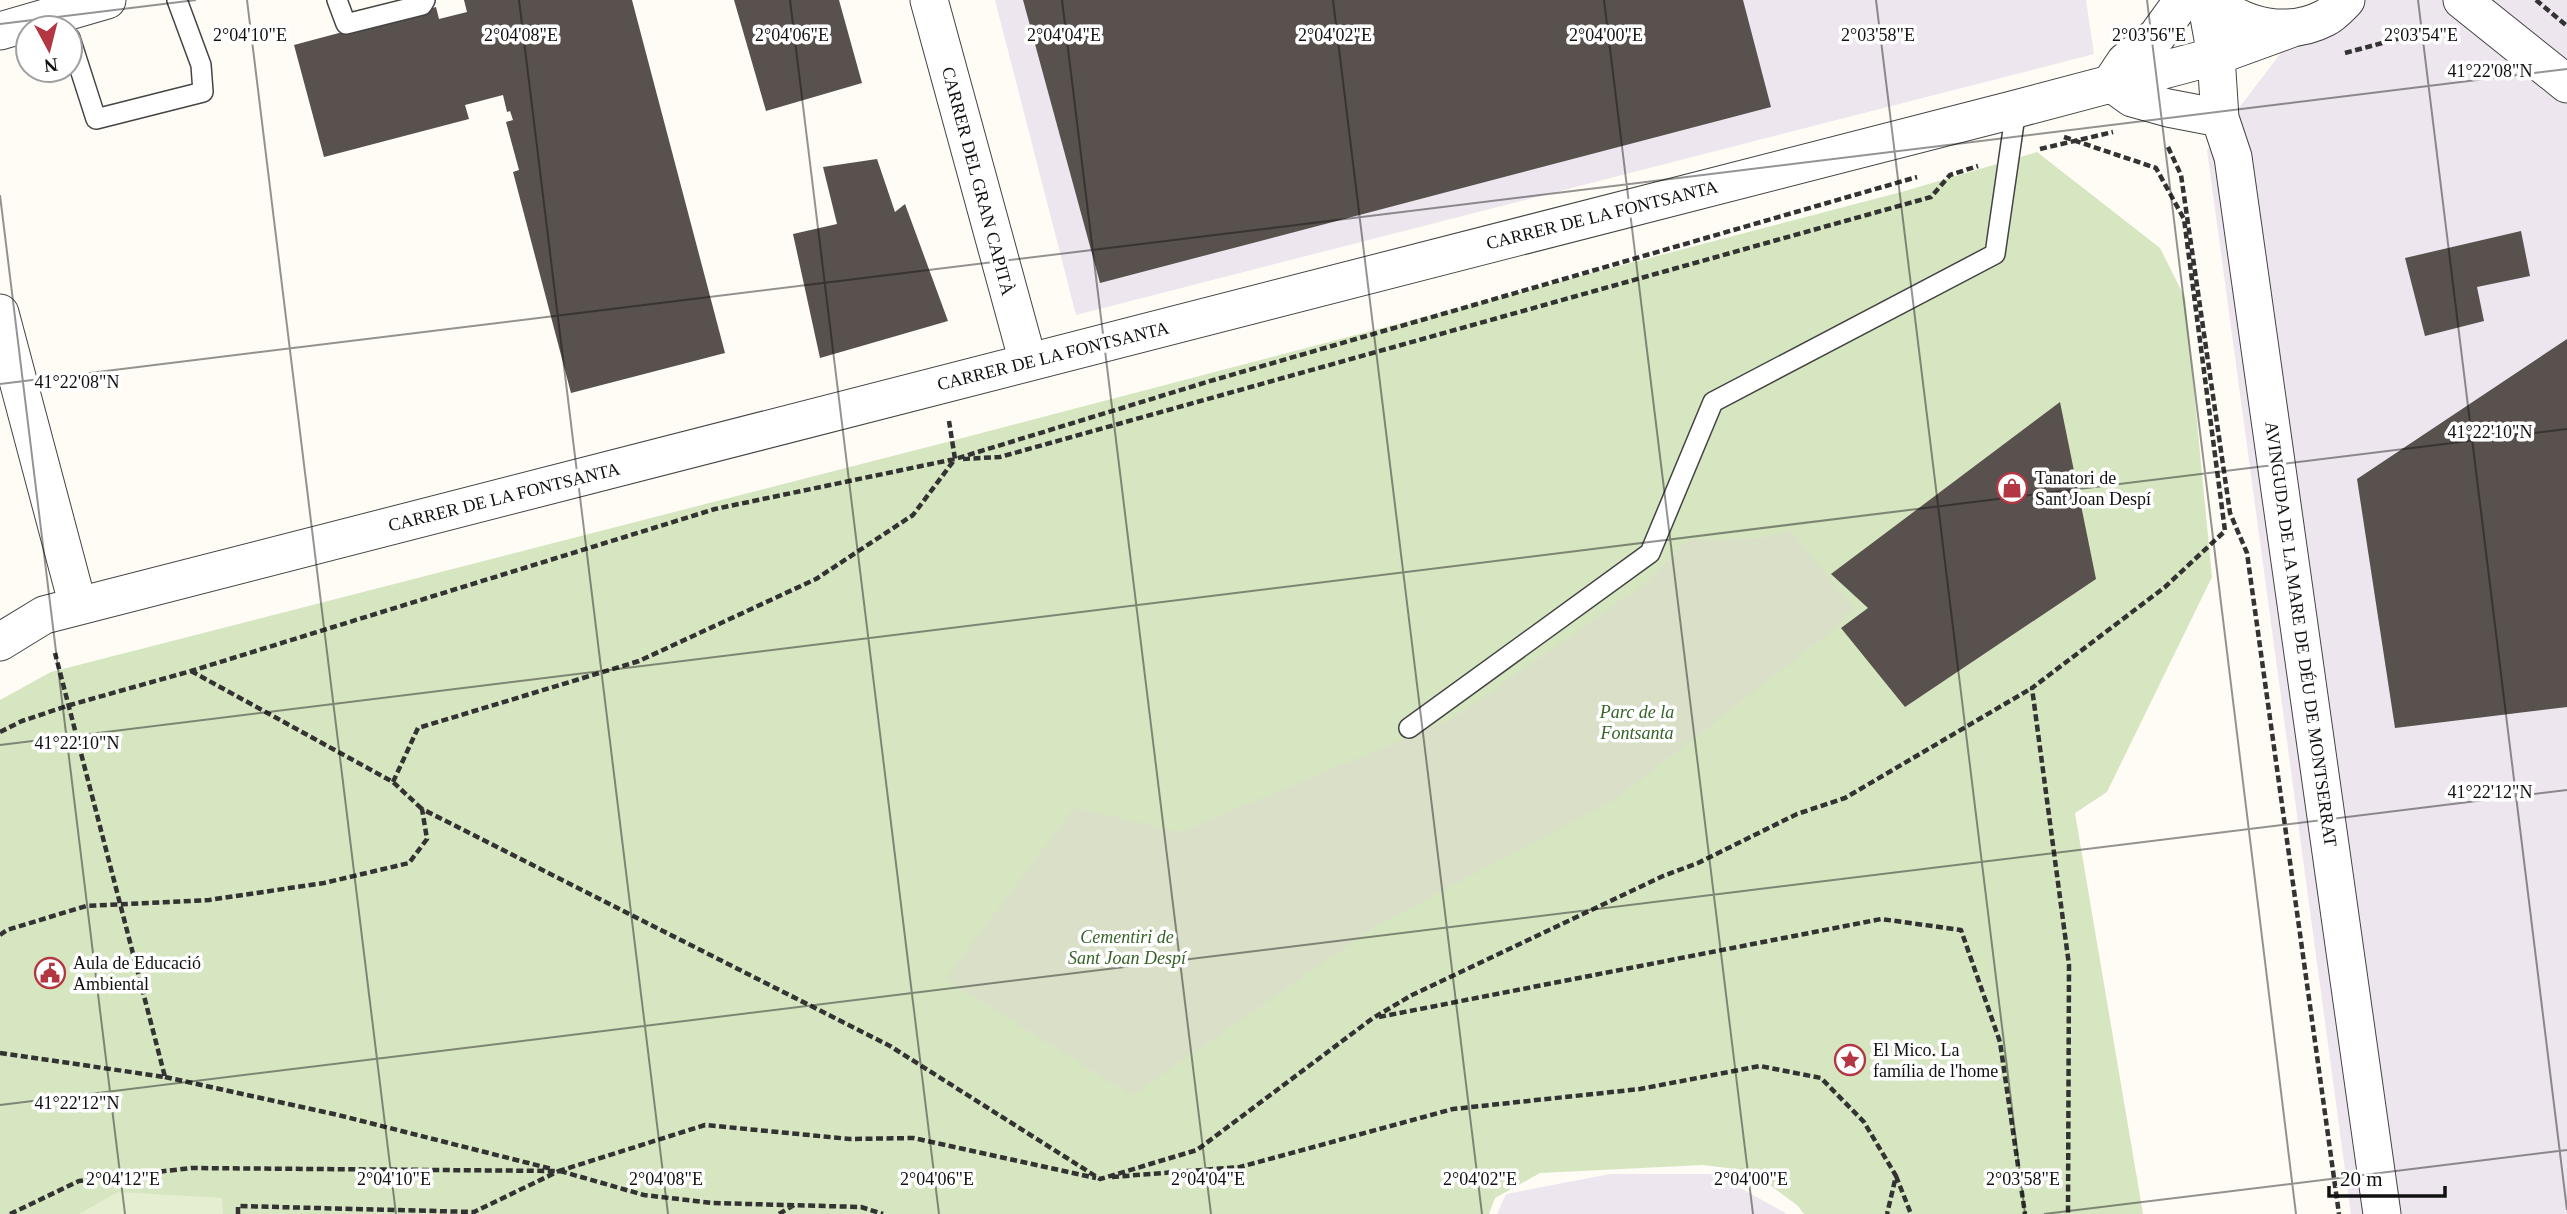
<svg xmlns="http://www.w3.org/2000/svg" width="2567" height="1214" font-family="'Times New Roman',serif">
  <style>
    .industrial { fill: #ede6ee }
    .green { fill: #d6e6c1 }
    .cemetery { fill: #d9e0c7 }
    .pitch { fill: #e6eed2 }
    .building { fill: #58514e }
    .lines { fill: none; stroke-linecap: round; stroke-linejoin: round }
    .lane-casing { stroke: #444; stroke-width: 22 }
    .street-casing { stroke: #444; stroke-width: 39 }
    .path { stroke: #333; stroke-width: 4.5; stroke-dasharray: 7 3.5; stroke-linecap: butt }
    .lane { stroke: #fff; stroke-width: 19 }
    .street { stroke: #fff; stroke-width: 37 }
    .ticks { fill: none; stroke: #111; stroke-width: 2; stroke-opacity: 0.45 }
    .labels { text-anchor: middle; stroke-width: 7; stroke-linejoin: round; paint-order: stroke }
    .street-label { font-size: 18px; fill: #111; stroke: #fff }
    .poi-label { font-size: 18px; fill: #111; stroke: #fff; text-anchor: start }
    .park-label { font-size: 18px; font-style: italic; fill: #366327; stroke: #fff }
    .ticks-label { font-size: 18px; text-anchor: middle; fill: #111; stroke: #fff; stroke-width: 7; stroke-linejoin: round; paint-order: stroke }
  </style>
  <rect width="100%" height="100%" fill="#fefcf5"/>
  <path class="industrial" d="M995,0h1091l8,54 -1018,261z
    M2321,0h246v1214h-216l-144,-1064z
    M1610,1174h105l72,40h-290l9,-20z"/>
  <path class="green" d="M2037,152l123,96 25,50 27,279 -105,215 -32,21 68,401h-339l-6,-8 -47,-35 -48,-6 -163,8 -45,25 -6,16h-1489v-514l51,-28 900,-231 954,-250z"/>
  <path class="cemetery" d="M1791,530l64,79 -27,25 -213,166 -239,126 -244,170 -187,-117 129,-172 106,25 273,-114 194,-136 41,-42 73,-2z"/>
  <path class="pitch" d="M118,1192l104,6 1,16h-144z"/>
  <path class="building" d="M464,0h168l93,353 -154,40 -58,-221 6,-2 -13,-48 7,-2 -3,-9 -3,1 -4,-17 -38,10 4,14 -145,38 -30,-112 142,-38 3,12 28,-7z
    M734,0h105l23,83 -96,28z
    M1023,0h720l28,107 -671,176z
    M877,159l18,53 10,-8 43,117 -128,37 -27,-124 44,-10 -14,-57z
    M2521,231l9,45 -53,11 7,34 -59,15 -20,-78z
    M2567,339v368l-172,21 -38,-249z
    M2060,402l36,177 -191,128 -64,-79 27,-20 -37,-34z"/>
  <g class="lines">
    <g class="lane-casing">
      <path id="lane" d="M337,0l9,24 76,-19 3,-5
        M70,38l26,81 107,-27 -2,-27 -24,-65
        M1409,728l241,-175 63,-151 282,-148 21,-145"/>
    </g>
    <g class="street-casing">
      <path id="street" d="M929,0l99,362
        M2206,0l10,56 4,62 13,39 149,1057
        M2213,0c29,28 76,37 112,18 8,-4 15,-12 21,-18
        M2462,0l105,84
        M0,31l107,-31
        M2111,83l21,15 36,10 52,10
        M2111,83l14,-21 32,-26 26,-36
        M0,313l78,293
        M0,642l44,-27 1972,-506 200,-53 74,-27"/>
    </g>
    <path class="path" d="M2536,0l31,26
      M2345,53l93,-25
      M2064,137l92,31 28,51 41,312 -60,56 -133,101 37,277 -1,249
      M2168,147l13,28 49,338 17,40 92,661
      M2040,149l73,-17
      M963,459l37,-2 931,-260 19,-22 28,-9
      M191,671l202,111 29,27
      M0,732l22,-11 48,-16 121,-34 524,-162 240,-50 252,-77 710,-205
      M393,782l25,-54 221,-67 177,-82 97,-64 42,-56 -6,-38
      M0,935l7,-5 79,-24 123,-6 115,-17 85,-20 18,-24 -5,-30 468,237 210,133 97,-29 176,-132 39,-23 251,-119 35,-13 99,-49 48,-16 187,-110
      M1379,1017l502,-98 80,11 39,112 25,172
      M0,1053l165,24 -110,-424
      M165,1077l173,38 214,54
      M560,1171l84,24 68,8 149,4 22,7
      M1896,1176l15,38
      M1112,1177l128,-10 213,-58 187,-20 120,-23 61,12 43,44 32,54 -9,38
      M10,1214l69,-33 112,-13 368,3 146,-46 145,14 63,-1 183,40
      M238,1214v-8l236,6 85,-41
      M779,1214l15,-9"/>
    <use href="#lane" class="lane"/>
    <use href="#street" class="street"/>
  </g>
  <path class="ticks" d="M247,0l149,1214M519,0l149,1214M790,0l149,1214M1062,0l149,1214M1333,0l149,1214M1604,0l149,1214M1876,0l149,1214M2147,0l149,1214M2418,0l149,1210M0,24l196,-24M0,195l125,1019M0,384l2567,-315M0,745l2567,-316M0,1105l2567,-315M2044,1214l523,-64"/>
  <defs>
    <g id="shop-ring" transform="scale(1.575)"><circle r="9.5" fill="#fff" stroke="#b33643" stroke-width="1.5"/><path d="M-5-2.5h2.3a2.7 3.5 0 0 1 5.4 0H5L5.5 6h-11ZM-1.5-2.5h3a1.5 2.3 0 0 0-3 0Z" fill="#b33643"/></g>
    <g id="civic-ring" transform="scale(1.575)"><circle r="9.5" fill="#fff" stroke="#b33643" stroke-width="1.5"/><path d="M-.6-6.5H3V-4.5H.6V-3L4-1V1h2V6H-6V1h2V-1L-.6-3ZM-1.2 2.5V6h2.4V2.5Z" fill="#b33643"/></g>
    <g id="sight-ring" transform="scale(1.575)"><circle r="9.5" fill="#fff" stroke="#b33643" stroke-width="1.5"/><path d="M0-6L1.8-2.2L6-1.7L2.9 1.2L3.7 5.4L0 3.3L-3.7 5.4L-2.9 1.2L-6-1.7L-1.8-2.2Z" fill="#b33643"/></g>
  </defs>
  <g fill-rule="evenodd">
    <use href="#shop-ring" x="2012" y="488"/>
    <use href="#civic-ring" x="50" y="973"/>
    <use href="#sight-ring" x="1850" y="1060"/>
  </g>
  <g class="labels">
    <g class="street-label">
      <text transform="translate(978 181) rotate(75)" y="6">CARRER DEL GRAN CAPITÀ</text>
      <text transform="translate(1602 215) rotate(-14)" y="6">CARRER DE LA FONTSANTA</text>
      <text transform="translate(1053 356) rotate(-14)" y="6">CARRER DE LA FONTSANTA</text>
      <text transform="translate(504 497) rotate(-14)" y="6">CARRER DE LA FONTSANTA</text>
      <text transform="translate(2301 634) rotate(82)" y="6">AVINGUDA DE LA MARE DE DÉU DE MONTSERRAT</text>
    </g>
    <g class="poi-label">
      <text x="2035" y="484">Tanatori de<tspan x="2035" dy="21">Sant Joan Despí</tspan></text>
      <text x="73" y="969">Aula de Educació<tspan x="73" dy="21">Ambiental</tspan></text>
      <text x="1873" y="1056">El Mico. La<tspan x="1873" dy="21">família de l'home</tspan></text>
    </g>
    <g class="park-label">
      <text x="1637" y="718">Parc de la<tspan x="1637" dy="21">Fontsanta</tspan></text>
      <text x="1127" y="943">Cementiri de<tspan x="1127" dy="21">Sant Joan Despí</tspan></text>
    </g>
  </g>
  <g class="ticks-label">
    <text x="250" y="41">2°04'10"E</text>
    <text x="521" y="41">2°04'08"E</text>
    <text x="792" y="41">2°04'06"E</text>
    <text x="1064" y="41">2°04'04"E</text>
    <text x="1335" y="41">2°04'02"E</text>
    <text x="1606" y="41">2°04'00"E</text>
    <text x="1878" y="41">2°03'58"E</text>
    <text x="2149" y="41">2°03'56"E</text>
    <text x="2421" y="41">2°03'54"E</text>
    <text x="2490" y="77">41°22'08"N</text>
    <text x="77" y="388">41°22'08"N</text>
    <text x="2490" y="438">41°22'10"N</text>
    <text x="77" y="749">41°22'10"N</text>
    <text x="2490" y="798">41°22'12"N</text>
    <text x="77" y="1109">41°22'12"N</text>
    <text x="123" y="1185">2°04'12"E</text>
    <text x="394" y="1185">2°04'10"E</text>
    <text x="666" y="1185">2°04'08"E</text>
    <text x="937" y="1185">2°04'06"E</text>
    <text x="1208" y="1185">2°04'04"E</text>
    <text x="1480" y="1185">2°04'02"E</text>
    <text x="1751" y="1185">2°04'00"E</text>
    <text x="2023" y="1185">2°03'58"E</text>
  </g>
  <g transform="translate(49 49) rotate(173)"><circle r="33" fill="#ffffff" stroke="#a0a0a0" stroke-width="2"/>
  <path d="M0-5L12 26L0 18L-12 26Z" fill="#b33643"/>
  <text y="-10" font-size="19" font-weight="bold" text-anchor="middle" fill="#111111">N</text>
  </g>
  <path d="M2329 1186v10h116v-10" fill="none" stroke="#111111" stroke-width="3.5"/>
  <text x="2340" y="1186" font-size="21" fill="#111111" stroke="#ffffff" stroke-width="5" paint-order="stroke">20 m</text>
</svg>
